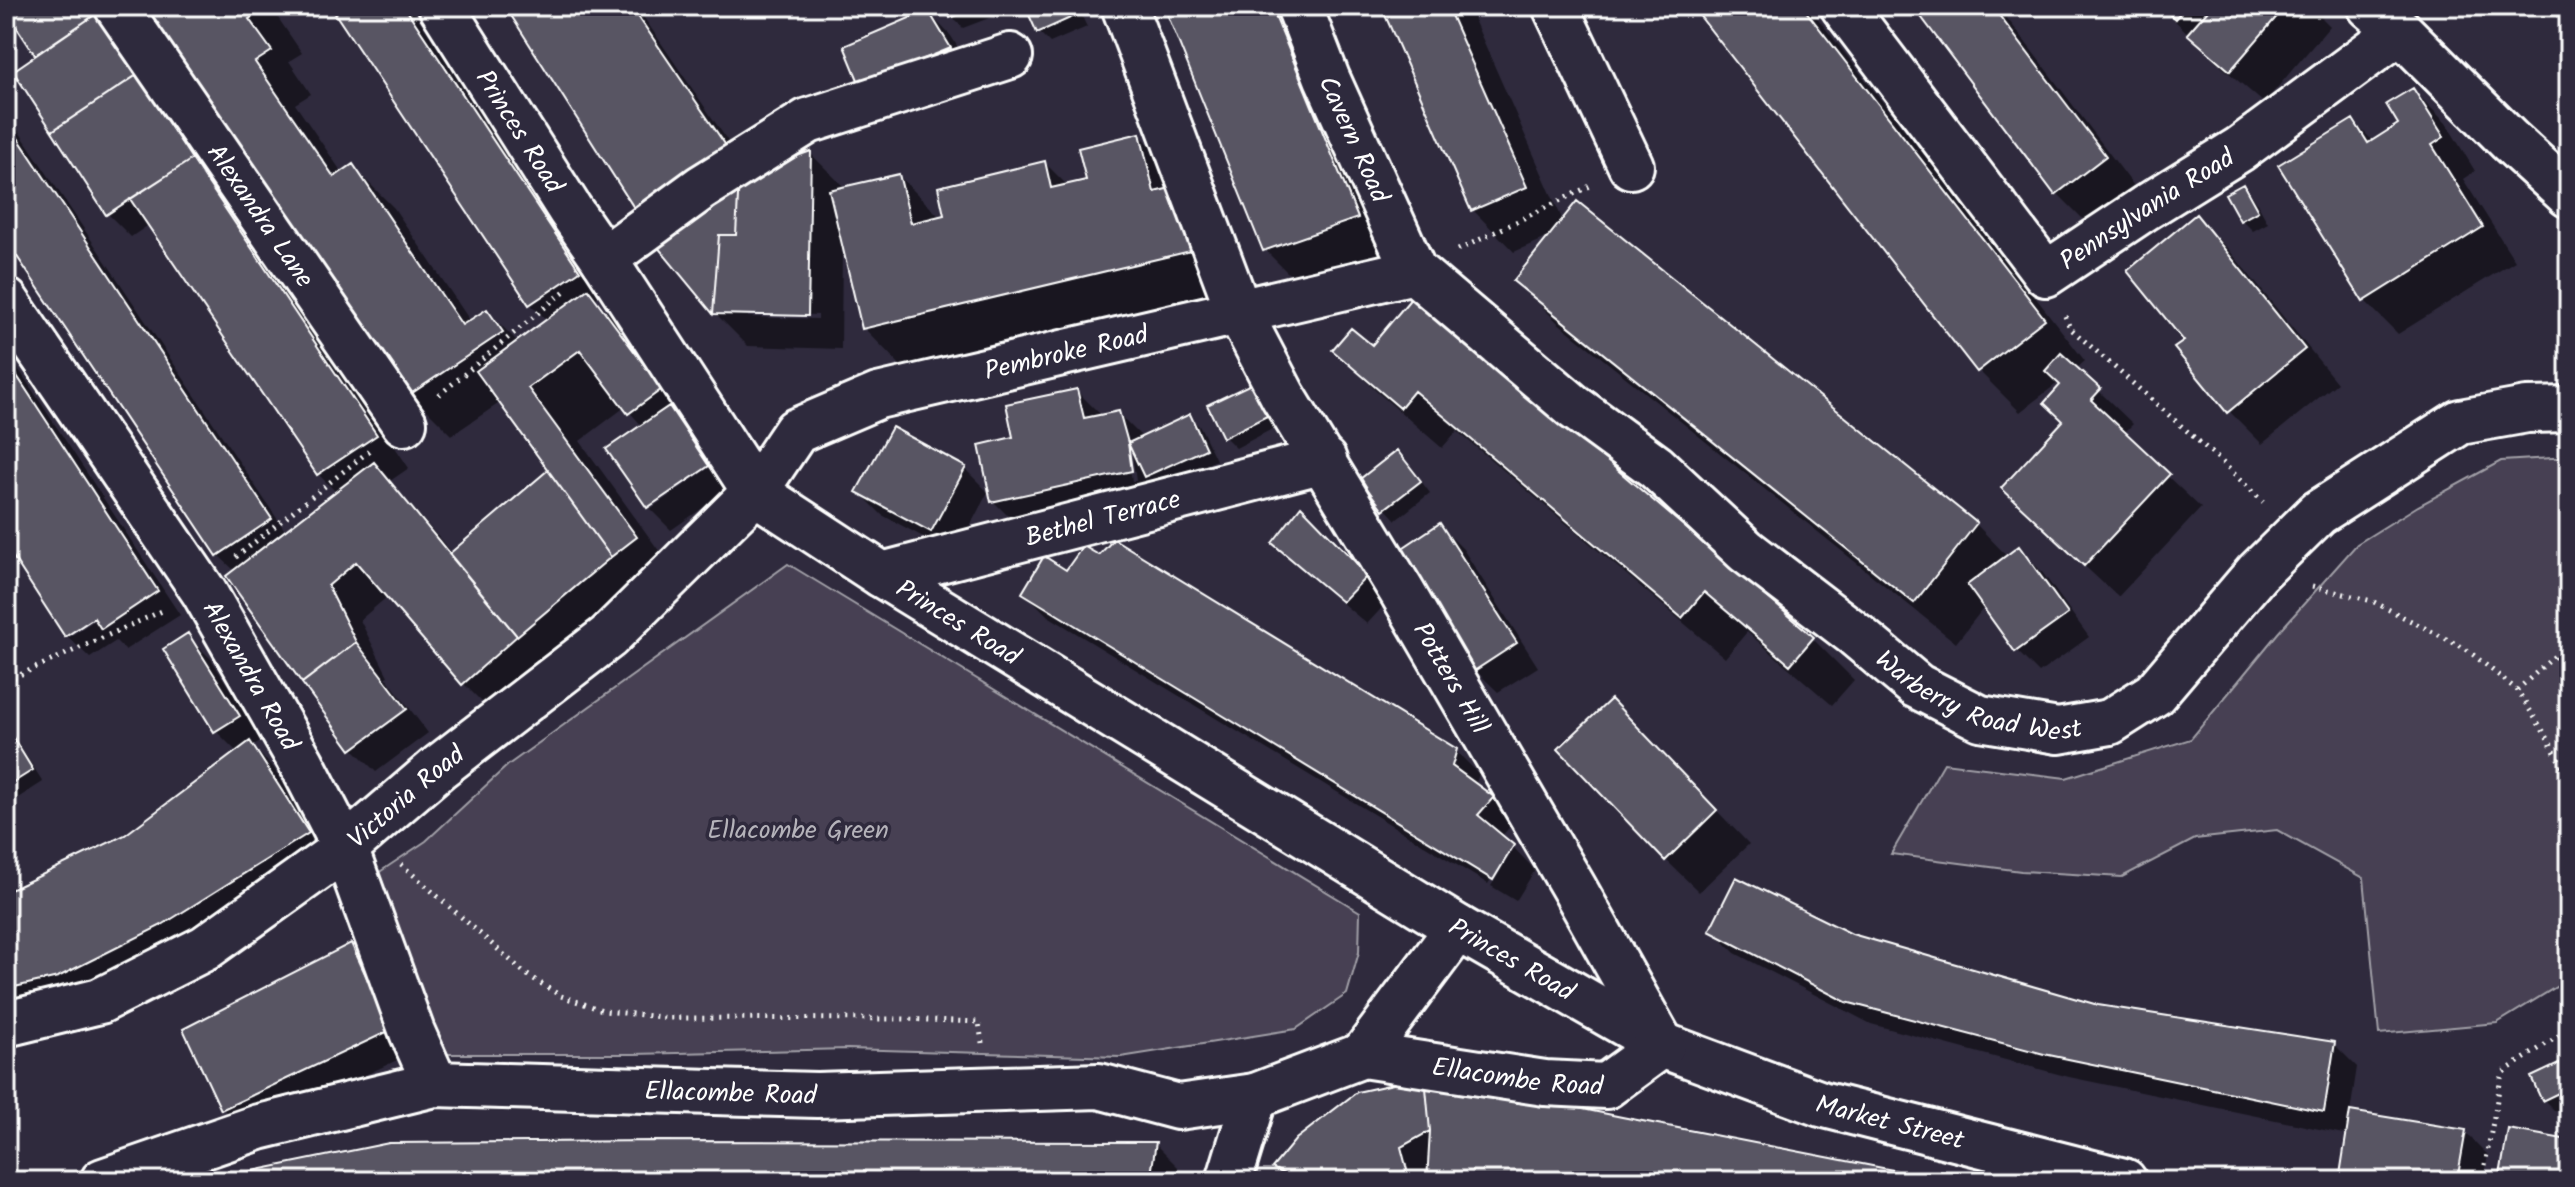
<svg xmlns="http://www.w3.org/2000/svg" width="2575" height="1187" font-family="Kalam,sans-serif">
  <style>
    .green { fill: #464152; stroke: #a2a0a8; stroke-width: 2 }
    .shadow { fill: #0007; fill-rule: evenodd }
    .building { fill: #595564; stroke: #fff; stroke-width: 2 }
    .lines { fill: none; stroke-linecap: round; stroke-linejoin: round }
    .minor-casing { stroke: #fff; stroke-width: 50 }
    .path { stroke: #fff; stroke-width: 5; stroke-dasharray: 2 6; stroke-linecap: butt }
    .minor { stroke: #2f2a3d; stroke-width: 44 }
    .labels { text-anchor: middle; stroke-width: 7; stroke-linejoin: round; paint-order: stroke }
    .street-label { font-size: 26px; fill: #fff; stroke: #2f2a3d }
    .park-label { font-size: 26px; fill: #b5b3ba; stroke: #2f2a3d }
  </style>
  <rect width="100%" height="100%" fill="#2f2a3d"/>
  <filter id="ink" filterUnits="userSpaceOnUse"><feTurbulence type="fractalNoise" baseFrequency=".0125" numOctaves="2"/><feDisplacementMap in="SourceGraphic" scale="16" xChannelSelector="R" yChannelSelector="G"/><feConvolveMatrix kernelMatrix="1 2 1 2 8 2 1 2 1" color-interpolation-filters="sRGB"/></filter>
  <g filter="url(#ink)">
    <path class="green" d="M2569,457v522l-72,44 -118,11 -15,-156 -87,-48 -82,9 -73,38 -101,-6 -130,-17 53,-91 122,15 125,-39 87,-106 79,-89 61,-38 83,-45z
      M788,564l572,348 -1,40 -12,42 -51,35 -175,28 -273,-8 -214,5h-195l-73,-173 60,-40 82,-76z"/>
    <path class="shadow" d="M6,6h92l311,462 -19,13 62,72 104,-76 -55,-75 -49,33 -41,-41 -263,-388h122l32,47 -13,8 22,33 -16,10 48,70 10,-7 41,41 77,114 16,-11 32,32 29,-22 -18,-17 -197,-298h77l191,289 -6,4 45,46 71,116 -61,43v5l63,-44 17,24 -59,41 -23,-23 -5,-80 -18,-20 -45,34 108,150 -191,126 -33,-33 -76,-88 -28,24 28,56 -2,1 42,56 -52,39 -23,-23 -50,-67 -68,-111 -17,-16 -212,-319v-124l280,420 51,-39 -19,-19 -168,-250 -19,13 -23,-23 -70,-158z
      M507,6h129l115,169 59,-22 33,33v3l56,-13 42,42 104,-55 23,23 20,-4 52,-47 41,42 54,114 -330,79 -41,-42 -22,-82 -1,103 -93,-3 -33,-33zM748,313l70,2v4l-70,-2z
      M788,6h19l-14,5z
      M948,6h60l2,4 -47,18 -11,-11z
      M1027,6h50l10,21 -37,16 -11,-11z
      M1166,6h128l104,253 -91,33 -42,-42z
      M1383,6h85l95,215 14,-17 399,320 32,33 11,-8 23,23 47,65 -50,36 -23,-23 -31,-44 -29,37 -399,-321 -41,-42 36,-45 -38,17 -41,-42z
      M1694,6h114l277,355 -9,8 57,55 -10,10 78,74 -83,89 -82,-76 29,-99 -3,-36 -3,-4 -39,30 -41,-41z
      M1915,6h83l139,184 -47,36 -33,-33z
      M2160,6h150l20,20 -66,77 -42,-36z
      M928,12l23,24 22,36 -89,35z
      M2413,90l33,33 29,48 -12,8 52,82 -117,73 -33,-33 -12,-180 21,21 27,-17z
      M2243,187l11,11 14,25 -15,8 -11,-11z
      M2196,217l33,33 108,133 -75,61 -33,-33 -42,-70z
      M1372,348l440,290 42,42 -22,25 -85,-73 -22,26 -268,-227 -15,17 -66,-57 -41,-41z
      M6,350l174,265 -55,35 -9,-9 -26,17 -23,-22 -61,-93zM101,611l3,3 -35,23v-5z
      M1252,385l26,41 -42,22 -12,-12z
      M1077,391l25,25 16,-3 25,25 47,-21 11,11 15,32 -54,25 -136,49 -33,-33zM1131,446l5,35h-4l-5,-32z
      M1408,464l22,29 -34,27 -11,-12z
      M965,469l23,23 -33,62 -73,-39 -23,-23z
      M1301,509l89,90 -23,25 -69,-58 -23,-23z
      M1440,526l23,23 75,118 -40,25 -23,-22z
      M1066,573l390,178 23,23 -4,12 18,13 22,22 -14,16 10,9 -23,38 -440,-268 -23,-23z
      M188,636l23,23 51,81 -10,6 21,21 57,90 -144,90 -180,69v-134l8,8 112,-53 112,-84 -22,-22z
      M6,724l37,58 -33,21 -4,-4z
      M1644,735l105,109 -50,48 -33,-32z
      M1514,848l21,22 -19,31 -25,-15z
      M1712,930l140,6 246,71 236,37 23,23 -7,46 115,19 23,23 -5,26h-142l7,-46 -279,-58 -198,-53 -136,-71z
      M351,946l23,23 38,84 -167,79 -23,-24z
      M2569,1061v43l-14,7 -11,-11z
      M1357,1094l589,87h-658l-13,-14z
      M1155,1144l23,23 -2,14h-948z
      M6,1168l8,13h-8z"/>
    <path class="building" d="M6,6h85l5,8 -61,41 -29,-44z
      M145,6h114l3,5 -13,8 23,32 -17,11 79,115 19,-13 109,161 25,-16 16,23 -94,63z
      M330,6h74l176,265 -51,34z
      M505,6h126l98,144 -93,61z
      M946,6h35l-31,12z
      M1025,6h48l4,9 -40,18z
      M1164,6h107l87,212 -95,33z
      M1381,6h66l80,181 -56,24z
      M1692,6h110l243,313 -68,53z
      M1913,6h79l114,150 -51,39z
      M2160,6h26l-11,13z
      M2204,6h82l-56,65 -43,-37 21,-24z
      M928,10l23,38 -91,37 -16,-39z
      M96,14l41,61 -85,56 -39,-60z
      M137,75l55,84 -86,56 -54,-84z
      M2413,88l31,49 -12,8 51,82 -120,75 -85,-137 75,-46 15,24 30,-19 -12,-20z
      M6,120l266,399 -55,37 -211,-316z
      M1140,133l14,59 25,-6 16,64 -333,79 -33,-139 70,-16 12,49 33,-8 -6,-28 107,-26 6,27 35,-8 -8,-32z
      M811,151l-3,165 -95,-2 6,-79h17l3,-58z
      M192,159l185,276 -60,40 -187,-276z
      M739,177l-3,58h-17l-6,79 -61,-74z
      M2243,184l15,27 -18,10 -15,-27z
      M1577,201l400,322 -63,80 -401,-322z
      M2196,214l109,135 -78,64 -53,-65 10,-7 -57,-70z
      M588,289l74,100 -34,25 -48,-64 -52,38 109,149 -26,20 -135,-186z
      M1413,296l401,341 -24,28 -86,-73 -22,26 -268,-227 -14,17 -68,-58 19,-22 21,17z
      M2061,353l40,36 -10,11 79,74 -86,92 -83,-78 62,-67 -19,-18 16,-18 -15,-14z
      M6,359l152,232 -57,38 -7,-11 -29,19 -59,-91z
      M1253,383l16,32 -46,23 -16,-33z
      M1077,389l7,29 35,-7 9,32 4,28 -141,31 -12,-57 34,-8 -7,-33z
      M669,406l40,60 -62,42 -41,-59z
      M1190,414l16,35 -62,28 -16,-34z
      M892,427l74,40 -35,65 -75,-40z
      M1397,450l24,31 -38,29 -23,-31z
      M374,462l143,174 -55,49 -106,-123 -28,24 28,56 -54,41 -76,-107z
      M548,470l63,87 -94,79 -68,-82z
      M1301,506l67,69 -26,27 -70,-59z
      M1440,523l77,120 -43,28 -76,-120z
      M1114,539l343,210 -5,17 42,31 -16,18 36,30 -21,35 -471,-287 22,-37 22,14 17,-24 16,9z
      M2019,546l49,68 -53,38 -48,-67z
      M188,633l52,83 -26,16 -51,-83z
      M356,642l51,67 -56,41 -49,-67z
      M1611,699l106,111 -52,51 -107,-112z
      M6,726l27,44 -27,17z
      M250,741l59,92 -147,92 -104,52 -52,12v-97l119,-57z
      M1736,877l116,57 246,71 237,37 -11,70 -280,-58 -198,-52 -137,-71z
      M351,943l40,87 -170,80 -38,-81z
      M2569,1059v29l-27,13 -11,-24z
      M1425,1077l197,40 327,64h-522l3,-50z
      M1425,1077l5,54 -29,16 6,23 -23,11h-37l-7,-8 -6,8h-36l-26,-13 24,-29 61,-47z
      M2350,1111l116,19 -9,51h-118z
      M2508,1129l61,11v41h-70z
      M656,1141l500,1 -6,39h-928l21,-8 146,-30z"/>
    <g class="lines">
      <g class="minor-casing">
        <g id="minor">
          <path id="s1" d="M117,6l287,417"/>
          <path id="s2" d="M441,6l129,204 34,49 151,233 127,83 576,353 204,117 159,59 303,77"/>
          <path id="s3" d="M1124,6l115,306 44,84 119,196 172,296 88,157"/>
          <path id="s4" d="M1299,6l28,72 87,193 160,136 82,60 90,84 110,84 61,51 63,32 78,13 52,-9 44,-28 103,-121 61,-60 142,-91 67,-12 42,-1"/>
          <path d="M1555,6l76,160"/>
          <path id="s5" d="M1843,6l203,268 99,-66 95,-59 160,-118"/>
          <path d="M2370,6l30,25 109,109 60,55"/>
          <path d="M604,259l97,-71 107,-67 202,-65"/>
          <path id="s6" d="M6,301l198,291 98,172 43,84 67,184 23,52"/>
          <path id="s7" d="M882,575l442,-115"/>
          <path id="s8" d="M6,1024l94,-23 105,-53 140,-100 93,-80 170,-131 147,-145 41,-61 82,-35 536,-125"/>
          <path d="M1363,1055l95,-127"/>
          <path id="s9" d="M103,1181l156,-54 176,-43 382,11 282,-9 79,21 77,-11 108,-41 182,28 61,3 56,-41"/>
          <path d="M1229,1181l26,-85"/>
        </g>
      </g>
      <path class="path" d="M1458,250l132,-64
        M2065,316l5,12 150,132 43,42
        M439,395l128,-106
        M236,557l133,-106
        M2312,586l60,15 94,48 51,41 30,47 22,43
        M6,681l156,-70
        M2517,690l52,-47
        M401,864l125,110 35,22 44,15 65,7 234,1 75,3 3,21
        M2482,1181l20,-108 67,-44"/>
      <use href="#minor" class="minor"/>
    </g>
  </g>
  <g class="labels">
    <g class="street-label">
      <text dy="9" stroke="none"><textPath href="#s2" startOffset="148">Princes Road</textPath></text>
      <text dy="9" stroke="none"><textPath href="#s4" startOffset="144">Cavern Road</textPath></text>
      <text dy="9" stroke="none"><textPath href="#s5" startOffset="456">Pennsylvania Road</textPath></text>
      <text dy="9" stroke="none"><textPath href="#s1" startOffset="254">Alexandra Lane</textPath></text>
      <text dy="9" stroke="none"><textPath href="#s8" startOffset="1286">Pembroke Road</textPath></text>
      <text dy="9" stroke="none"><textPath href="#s7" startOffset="228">Bethel Terrace</textPath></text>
      <text dy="9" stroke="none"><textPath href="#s2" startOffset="820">Princes Road</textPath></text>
      <text dy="9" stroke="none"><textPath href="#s6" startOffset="448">Alexandra Road</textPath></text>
      <text dy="9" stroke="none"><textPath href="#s3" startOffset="750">Potters Hill</textPath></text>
      <text dy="9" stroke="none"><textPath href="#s4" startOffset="1004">Warberry Road West</textPath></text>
      <text dy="9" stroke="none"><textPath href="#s8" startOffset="466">Victoria Road</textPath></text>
      <text dy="9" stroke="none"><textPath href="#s2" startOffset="1468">Princes Road</textPath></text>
      <text dy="9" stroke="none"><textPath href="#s9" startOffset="1442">Ellacombe Road</textPath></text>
      <text dy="9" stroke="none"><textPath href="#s9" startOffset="642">Ellacombe Road</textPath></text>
      <text dy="9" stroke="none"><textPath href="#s2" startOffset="1882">Market Street</textPath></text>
    </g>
    <g class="park-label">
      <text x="798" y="838">Ellacombe Green</text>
    </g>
  </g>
  <rect width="2575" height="1187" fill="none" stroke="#2f2a3d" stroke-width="32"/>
  <rect x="16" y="16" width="2543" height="1155" fill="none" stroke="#fff" stroke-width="3" filter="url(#ink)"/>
</svg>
